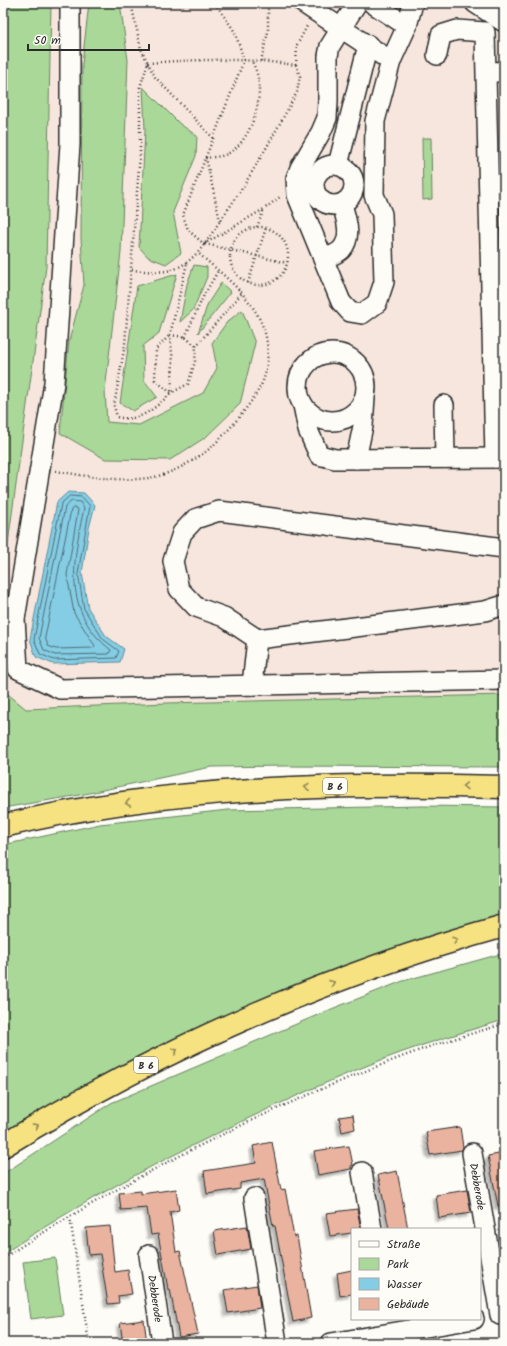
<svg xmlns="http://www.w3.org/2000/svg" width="507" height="1346" font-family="Kalam,sans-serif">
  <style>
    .built { fill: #f7e6dd }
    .green { fill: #a9d898; stroke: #6a8262 }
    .water { fill: #84cde4; stroke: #608c9a }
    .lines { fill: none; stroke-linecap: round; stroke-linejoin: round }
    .shore { stroke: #4f6c75; stroke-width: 1 }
    .building { fill: #eab3a0; stroke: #2b2b2b; filter: url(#shadow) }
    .minor-casing { stroke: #2b2b2b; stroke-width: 22 }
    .highway-casing { stroke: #2b2b2b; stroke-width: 25 }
    .path { stroke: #2b2b2b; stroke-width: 2.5; stroke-dasharray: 1 3; stroke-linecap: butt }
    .minor { stroke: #fdfcf7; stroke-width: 19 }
    .highway { stroke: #f7e281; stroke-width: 22 }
    .oneway { stroke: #918656 }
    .labels { text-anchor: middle; stroke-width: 3.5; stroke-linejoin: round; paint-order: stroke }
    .shield { fill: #fdfcf7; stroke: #6a6a68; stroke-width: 1 }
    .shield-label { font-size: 10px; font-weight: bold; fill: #2b2b2b }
    .street-label { font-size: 11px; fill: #2b2b2b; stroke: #fdfcf7 }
  </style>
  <defs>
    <filter id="shadow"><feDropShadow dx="-3.5" dy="3.5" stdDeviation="1" flood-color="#0004"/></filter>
  </defs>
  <rect width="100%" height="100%" fill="#fdfcf7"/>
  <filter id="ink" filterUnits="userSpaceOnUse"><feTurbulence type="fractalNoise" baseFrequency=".025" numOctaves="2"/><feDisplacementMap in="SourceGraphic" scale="8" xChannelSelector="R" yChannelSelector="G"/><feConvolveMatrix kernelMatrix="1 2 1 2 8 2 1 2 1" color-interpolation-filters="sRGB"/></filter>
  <g filter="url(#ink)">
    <path class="built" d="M39,3h465v743l-501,16v-243z"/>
    <path class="green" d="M3,3h48l-5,264 -43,312z
      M89,3h31l8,57 -7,192 -16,139 2,31 32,3 64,-32 14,-25 -5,-25 15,-21 15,-12 13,33 -15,61 -34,33 -36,23 -65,-1 -45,-26 9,-92 15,-56 -3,-46 1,-175z
      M143,87l37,37 17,12 -1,20 -23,56 8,41 -15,11 -18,-7 -9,-10 6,-117z
      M422,138h9l1,61 -9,1z
      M194,265l13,2v10l-14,33 -13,12 7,-38z
      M177,274l-18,59 -16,13 1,34 13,17 -24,14 -13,-8 17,-117z
      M221,283l10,9 -33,41 10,-30z
      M3,690l23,19 141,-6 337,-8v72l-220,-1 -73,1 -131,28 -77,13z
      M422,806l82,1v108c-112,31 -221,73 -326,122 -61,27 -118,63 -175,97v-289l97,-21 128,-14z
      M504,953v67c-27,8 -54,16 -81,25 -60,20 -119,47 -176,74 -84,40 -167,83 -244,135v-80l108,-71 223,-95 69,-27z
      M55,1258l8,57 -32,4 -8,-57z"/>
    <path class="water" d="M68,492l16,1 11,12 -6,23 -7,45 6,35 18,28 18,13 -4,13 -67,2 -17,-7 -6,-18 27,-137z"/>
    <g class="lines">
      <path class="shore" d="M70,496l12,1 8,9 -12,67 6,36 19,30 16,12 -3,7 -62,2 -14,-6 -6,-15 27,-135z
        M72,501l8,1 4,6c-11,52 -22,104 27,142l-2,4 -54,1 -11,-5 -5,-12 26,-131z
        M73,508h4l1,2 -11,65 7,38 21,33 -2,2 -37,1 -8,-3 -3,-9 26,-127z"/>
    </g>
    <path class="building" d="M353,1115l2,14 -13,3 -3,-15z
      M460,1127l3,20 -1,3 -32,5 -4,-23z
      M272,1142l9,48 4,-1 9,48 3,-1 14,82 -18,4 -18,-96h-2l-9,-47 -24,4v6l-33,5 -3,-23 52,-8 -3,-17z
      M349,1146l4,19 -2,1v3l-33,6 -4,-24z
      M504,1153v52l-6,1 -10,-50z
      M397,1171l11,58h-19l-9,-46 -2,-8z
      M176,1189l3,21 -9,2 6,40 4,-1 18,83 -19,3 -9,-48h-2l-10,-55 -7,1 -4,-27 -26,2 -2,-17 22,-2v3z
      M467,1190l4,23 -32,5 -3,-23z
      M357,1209l4,20h-9v4l-22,3 -4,-23z
      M110,1226l5,46 13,-2 4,24 -14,2 1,7 -11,1 -8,-50 -11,1 -3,-27z
      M247,1226l4,23 -33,6 -4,-24z
      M352,1270v24l-12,2 -3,-23z
      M257,1285l3,23 -32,5 -4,-23z
      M144,1320l3,23h-24l-3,-20z"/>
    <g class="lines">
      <g class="minor-casing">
        <g id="minor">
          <path d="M70,3v141l-16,239 -39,236 3,50 42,20 444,-9"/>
          <path d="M303,3l88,58"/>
          <path d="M357,3l-27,43 -2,10v45l-1,17 -6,14 -21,36 -4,10 1,17 44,107 9,10 12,2 15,-11 7,-21 -2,-68 -8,-19 1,-74 16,-60 16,-35 6,-23"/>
          <path d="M372,3l35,23"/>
          <path d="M475,3l29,19"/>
          <path d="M437,55l4,-20 16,-5 28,2 10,426"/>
          <path d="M487,73l17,-2"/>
          <circle cx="334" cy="185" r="20"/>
          <path d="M338,165l30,-120"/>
          <path d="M323,259c5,-2 14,-5 18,-9 12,-13 5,-31 1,-46"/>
          <circle cx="332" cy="387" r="34"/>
          <path d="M303,405l5,25 11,25 16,4 169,-1"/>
          <path d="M444,405l1,53"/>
          <path d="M356,459l7,-33 2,-29"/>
          <path d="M504,548l-285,-37 -24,8 -13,14 -9,28 6,28 17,18 28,10 33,22 228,-28 19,-6"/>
          <path d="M252,685l5,-46"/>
          <path id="s1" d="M472,1153l28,162"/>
          <path d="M362,1172l10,57"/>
          <path d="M254,1198l23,145"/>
          <path id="s2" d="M149,1255l13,88"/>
          <path d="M331,1343l143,-24"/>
        </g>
      </g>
      <g class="highway-casing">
        <path id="highway" d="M3,826c163,-40 334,-43 501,-39
          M3,1146c156,-96 324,-171 501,-220"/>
      </g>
      <path class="path" d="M131,3l10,46 7,14 -8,24v67l-15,190 -11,62 3,11c23,6 38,-9 54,-24l2,-31 -3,-27 17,-72
        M215,3l20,29 9,28 -61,155 5,15 16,14 60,-35 16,-12
        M261,61l7,-29v-29
        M296,65l1,-20 10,-19
        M220,221l-14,-63c6,-1 15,-1 21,-4 23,-11 36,-52 31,-76 -1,-6 -4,-12 -6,-17
        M257,227l7,-18
        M230 256a29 29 0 1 1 58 0a29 29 0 1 1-58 0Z
        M205,244l82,19
        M132,270c14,1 32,4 45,-2 21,-10 31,-29 43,-47 29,-41 53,-84 77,-129l3,-16 -4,-11c-52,-7 -96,-6 -148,-2l7,14 59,62
        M248,283l18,-55
        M170,335l15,2 11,9 -1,16 -7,22 -17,9 -16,-13 1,-31z
        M185,337l19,-42 14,-24
        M196,346l46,-53
        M56,471c30,5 62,11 93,7 20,-3 39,-14 55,-25 17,-12 54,-55 60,-75 5,-16 5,-36 -1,-51 -12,-32 -40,-52 -65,-74
        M70,1217l19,126
        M3,1258c130,-84 275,-156 420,-209 26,-9 54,-17 81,-25"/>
      <use href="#minor" class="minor"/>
      <use href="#highway" class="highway"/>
    </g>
    <defs><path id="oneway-chevron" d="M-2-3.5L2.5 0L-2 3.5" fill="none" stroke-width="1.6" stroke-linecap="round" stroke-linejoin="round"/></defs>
    <g class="oneway">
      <use href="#oneway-chevron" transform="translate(465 786) rotate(-179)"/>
      <use href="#oneway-chevron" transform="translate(307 787) rotate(177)"/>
      <use href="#oneway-chevron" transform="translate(128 803) rotate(172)"/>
      <use href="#oneway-chevron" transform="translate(455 940) rotate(-18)"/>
      <use href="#oneway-chevron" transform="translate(332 983) rotate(-21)"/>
      <use href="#oneway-chevron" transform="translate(175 1051) rotate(-26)"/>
      <use href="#oneway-chevron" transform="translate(36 1126) rotate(-32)"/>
    </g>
  </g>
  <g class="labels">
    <g class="shield">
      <rect x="323" y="778" width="24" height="16" rx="3"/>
      <rect x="134" y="1057" width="24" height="16" rx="3"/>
    </g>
    <g class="shield-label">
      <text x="335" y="790">B 6</text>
      <text x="146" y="1069">B 6</text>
    </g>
    <g class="street-label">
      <text dy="4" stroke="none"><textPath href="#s1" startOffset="34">Debberode</textPath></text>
      <text dy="4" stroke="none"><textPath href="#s2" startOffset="44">Debberode</textPath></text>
    </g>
  </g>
  <rect width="507" height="1346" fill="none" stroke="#fdfcf7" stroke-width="16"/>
  <rect x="8" y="8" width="491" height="1330" fill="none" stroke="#2b2b2b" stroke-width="1.5" filter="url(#ink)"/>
  <rect x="351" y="1228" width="130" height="92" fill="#fdfcf7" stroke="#a9a8a5"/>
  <rect x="359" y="1241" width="20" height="6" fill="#fdfcf7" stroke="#a9a8a5"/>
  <text x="387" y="1248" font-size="12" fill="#2b2b2b">Straße</text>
  <rect x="359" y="1258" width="20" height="12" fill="#a9d898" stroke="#a9a8a5"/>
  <text x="387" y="1268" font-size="12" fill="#2b2b2b">Park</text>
  <rect x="359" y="1278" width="20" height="12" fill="#84cde4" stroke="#a9a8a5"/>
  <text x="387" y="1288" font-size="12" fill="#2b2b2b">Wasser</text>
  <rect x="359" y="1298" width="20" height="12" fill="#eab3a0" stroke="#a9a8a5"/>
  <text x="387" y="1308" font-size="12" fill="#2b2b2b">Gebäude</text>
  <path d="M28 44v6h121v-6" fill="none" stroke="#2b2b2b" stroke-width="2"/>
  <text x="34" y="44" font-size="12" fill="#2b2b2b" stroke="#fdfcf7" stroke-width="3" paint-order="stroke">50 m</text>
</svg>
